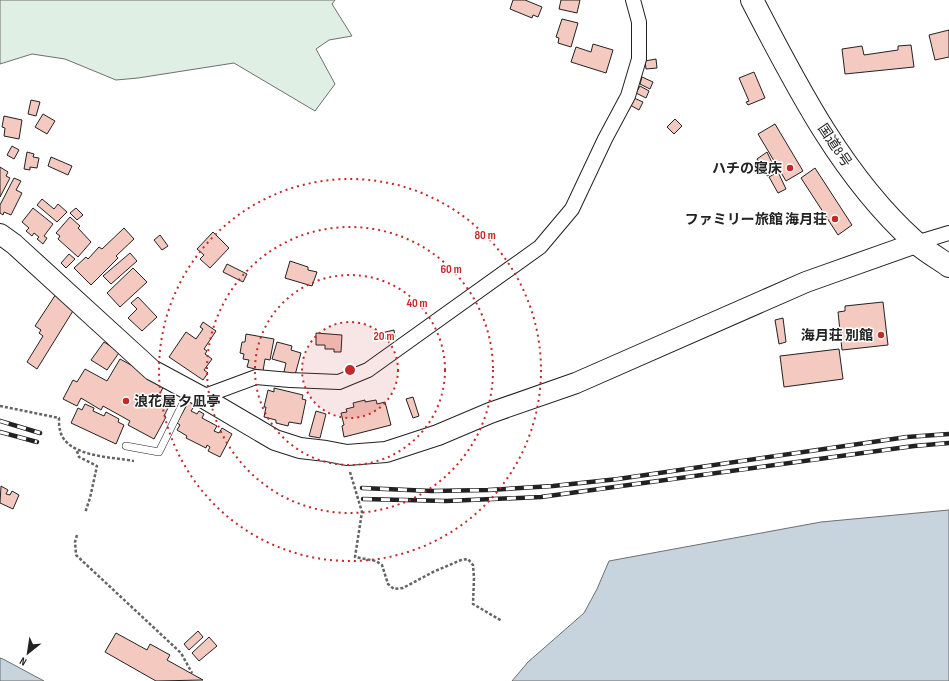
<svg xmlns="http://www.w3.org/2000/svg" width="949" height="681" font-family="'Sofia Sans Condensed','Noto Sans JP',sans-serif">
  <style>
    .green { fill: #e0efe3; stroke: #6f6f6f }
    .water { fill: #c7d3dd; stroke: #6f6f6f }
    .building { fill: #f3c9c0; stroke: #222 }
    .lines { fill: none; stroke-linecap: round; stroke-linejoin: round }
    .lane-casing { stroke: #222; stroke-width: 8 }
    .street-casing { stroke: #222; stroke-width: 16 }
    .secondary-casing { stroke: #222; stroke-width: 22 }
    .highway-casing { stroke: #222; stroke-width: 24 }
    .path { stroke: #646464; stroke-width: 2.5; stroke-dasharray: 3 2; stroke-linecap: butt }
    .lane { stroke: #fff; stroke-width: 7 }
    .street { stroke: #fff; stroke-width: 14 }
    .secondary { stroke: #fff; stroke-width: 20 }
    .highway { stroke: #fff; stroke-width: 22 }
    .rail-casing { stroke: #222; stroke-width: 4.5 }
    .rail { stroke: #fff; stroke-width: 3; stroke-dasharray: 9; stroke-linecap: butt }
    .ring { fill: none; stroke: #c62828; stroke-width: 2; stroke-dasharray: 2 4 }
    .poi-dot { fill: #c62828; stroke: #fff; stroke-width: 1.5 }
    .labels { text-anchor: middle; stroke-width: 3; stroke-linejoin: round; paint-order: stroke }
    .street-label { font-size: 14px; fill: #222; stroke: #fff }
    .poi-label { font-size: 14px; font-weight: bold; fill: #222; stroke: #fff; text-anchor: end }
    .centre { fill: #c62828; stroke: #fff; stroke-width: 2 }
    .ring-label { font-size: 12px; text-anchor: middle; font-weight: bold; fill: #c62828; stroke: #fff; stroke-width: 3; stroke-linejoin: round; paint-order: stroke }
  </style>
  <rect width="100%" height="100%" fill="#fff"/>
  <path class="green" d="M0,0h335l-3,4 20,32 -23,4 -13,9 19,35 -20,27 -81,-48 -96,15 -22,2 -51,-21 -33,-5 -32,10z"/>
  <path class="water" d="M949,510v171h-437l16,-19 56,-49 13,-24 12,-28 212,-39z
    M0,658l3,1 41,22h-44z"/>
  <path class="building" d="M513,0h12l17,7 -4,10 -5,-2 -1,3 -22,-9z
    M561,0h19l-3,13 -18,-4z
    M562,19l16,4 -7,24 -13,-4 1,-5 -3,-1z
    M949,30v27l-14,3 -6,-25z
    M593,44l20,6 -7,23 -35,-11 5,-15 15,5z
    M911,45l3,22 -69,7 -3,-25 20,-3 2,9 34,-5v-4z
    M656,59l1,9 -11,1 -1,-8z
    M754,72l11,26 -17,7 -2,-3 3,-1 -10,-23z
    M642,77l11,5 -3,7 -10,-5z
    M640,86l9,5 -3,7 -10,-5z
    M634,98l9,4 -4,8 -9,-5z
    M31,100l9,2 -4,14 -8,-2z
    M43,114l12,7 -8,13 -12,-7z
    M4,116l18,4 -3,19 -15,-3 1,-8 -3,-1z
    M675,119l7,7 -8,8 -7,-7z
    M775,124l28,47 -17,10 -28,-47z
    M12,146l7,4 -5,9 -7,-4z
    M27,152l7,2 -1,3 6,1 -2,10 -7,-1v3l-6,-1z
    M767,152l9,19 -9,5 -10,-17z
    M51,157l21,9 -4,9 -20,-9z
    M0,167l8,5 -2,4 4,2 -10,19z
    M815,168l37,57 -14,10 -37,-57z
    M778,172l8,17 -8,4 -9,-16z
    M14,178l7,3 -5,9 6,3 -11,22 -7,-3 -1,3 -3,-2v-8z
    M42,199l12,10 4,-5 9,8 -10,10 -20,-17z
    M33,208l20,16 -9,12 3,2 -4,6 -6,-5 2,-2 -5,-4 -2,3 -6,-5 3,-3 -7,-6z
    M76,208l7,7 -6,5 -7,-7z
    M70,217l10,9 -2,2 13,14 -13,15 -20,-18 2,-3 -4,-3z
    M124,228l10,11 -18,17 2,2 -27,27 -17,-17 12,-11 2,2 11,-12 3,2z
    M213,232l16,16 -19,20 -10,-9 4,-4 -7,-6z
    M160,235l8,11 -6,4 -8,-10z
    M130,253l7,8 -26,23 -8,-8z
    M69,254l6,5 -9,9 -5,-5z
    M290,261l18,6v3l9,2 -5,14 -27,-8z
    M227,264l20,10 -4,8 -20,-10z
    M133,268l14,14 -27,25 -13,-14z
    M56,294l20,12 -39,63 -10,-7 16,-26 -4,-3 2,-3 -6,-4z
    M138,297l19,20 -15,14 -14,-13 9,-9 -6,-6z
    M883,302l5,43 -46,5 -4,-38 7,-1v-5z
    M783,318l3,24 -7,2 -4,-24z
    M203,322l13,9 -12,18 3,2 -2,3 7,5 -8,11 4,3 -5,7 -34,-23 17,-25 10,7 7,-10 -3,-2z
    M394,330l1,7 -13,2 -1,-6z
    M316,333l26,2 -1,17h-7v-3h-9v-4h-9z
    M246,334l28,5 -4,21 -5,-1 -2,12 -16,-4 2,-7 -6,-1 1,-5 -4,-1 2,-11h3z
    M115,341l8,6 -16,23 -16,-10 13,-18 8,5z
    M277,342l15,4 -1,4 10,3 -6,22 -11,-3 2,-9 -14,-4z
    M839,349l4,30 -59,8 -4,-31z
    M120,359l20,11 26,12 -8,15 12,7 -6,12 2,1 -12,22 -26,-14 2,-4 -27,-15 -2,4 -20,-12 -4,8 -14,-7 10,-19 4,2 8,-13 22,12z
    M274,388l29,7 -1,4 4,1 -5,24 -12,-2 -1,4 -12,-3v-3l-12,-3 2,-10h-2l4,-17 6,2z
    M413,397l6,19 -6,2 -7,-19z
    M365,400v2l11,-2 1,4 8,-2 6,23 -47,12 -2,-11 2,-1 -3,-12 6,-1 -1,-3 8,-2 -1,-4z
    M189,401l6,4 -4,6 6,3 2,-3 5,3 -2,4 15,8 -3,5 5,2 3,-5 10,6 -12,23 -12,-6 2,-4 -3,-2 -1,3 -20,-10 1,-2 -10,-6 3,-5 -3,-2z
    M85,404l9,4 -1,3 11,5 2,-4 13,7 -1,3 6,3 -8,19 -45,-21 7,-15 4,2z
    M316,411l10,3 -6,24 -11,-2z
    M1,486l7,4 -2,4 4,1 2,-4 7,4 -6,14 -13,-6z
    M198,631l5,6 -14,13 -5,-6z
    M116,633l31,17 3,-6 20,11 -3,5 36,20 -47,1 -51,-29z
    M209,637l8,9 -18,15 -7,-8z"/>
  <g class="lines">
    <g class="lane-casing">
      <path id="lane" d="M126,446l33,6 30,-61"/>
    </g>
    <g class="street-casing">
      <path id="street" d="M916,243l33,-10
        M202,397l54,-20 34,3 49,2 29,-12 172,-123 32,-38 33,-70 23,-43 11,-37v-37l-6,-22"/>
    </g>
    <g class="secondary-casing">
      <path id="secondary" d="M0,234l14,10 138,126 50,27 73,43 25,8 26,3 21,4 39,-3 52,-17 52,-22 86,-30 230,-101 110,-39"/>
    </g>
    <g class="highway-casing">
      <path id="highway" d="M752,0c44,85 90,176 162,241 11,10 24,17 35,25"/>
    </g>
    <path class="path" d="M0,406l59,12c0,4 0,9 1,12 5,27 53,27 74,31
      M77,451l2,6 18,9 -7,32 -5,15
      M350,472l12,40 -7,45 21,4 6,4 6,19 6,5 9,-1 30,-16 28,-12 7,-1 5,6 1,13 -1,26 29,17
      M77,535l-2,7 1,13 105,98 11,20"/>
    <use href="#lane" class="lane"/>
    <use href="#street" class="street"/>
    <use href="#secondary" class="secondary"/>
    <use href="#highway" class="highway"/>
    <g class="rail-casing">
      <path id="rail" d="M0,421l40,12
        M0,432l37,10
        M362,488l70,3 56,-1 65,-4 65,-7 289,-42 42,-3
        M363,499l83,2 95,-4 373,-51 35,-3"/>
    </g>
    <use href="#rail" class="rail"/>
  </g>
  <circle cx="350" cy="370" r="48" fill="#c62828" fill-opacity=".12"/>
  <g class="ring">
    <circle cx="350" cy="370" r="48"/>
    <circle cx="350" cy="370" r="95"/>
    <circle cx="350" cy="370" r="143"/>
    <circle cx="350" cy="370" r="191"/>
  </g>
  <g class="poi-dot">
    <circle cx="790" cy="168" r="4"/>
    <circle cx="835" cy="219" r="4"/>
    <circle cx="881" cy="335" r="4"/>
    <circle cx="126" cy="401" r="4"/>
  </g>
  <g class="labels">
    <g class="street-label">
      <text transform="translate(835 145) rotate(56)" y="5">国道8号</text>
    </g>
    <g class="poi-label">
      <text x="782" y="173">ハチの寝床</text>
      <text x="827" y="224">ファミリー旅館 海月荘</text>
      <text x="873" y="340">海月荘 別館</text>
      <text x="134" y="406" text-anchor="start">浪花屋 夕凪亭</text>
    </g>
  </g>
  <circle cx="350" cy="370" r="6" class="centre"/>
  <g class="ring-label">
    <text x="485" y="239">80 m</text>
    <text x="451" y="273">60 m</text>
    <text x="417" y="307">40 m</text>
    <text x="384" y="340">20 m</text>
  </g>
  <g transform="translate(28 653) rotate(210)" stroke="#ffffff" stroke-width="3" paint-order="stroke">
  <path d="M0-3L7 15L0 10L-7 15Z" fill="#222222"/>
  <text y="-6" font-size="11" font-weight="bold" text-anchor="middle" fill="#222222">N</text>
  </g>
</svg>
